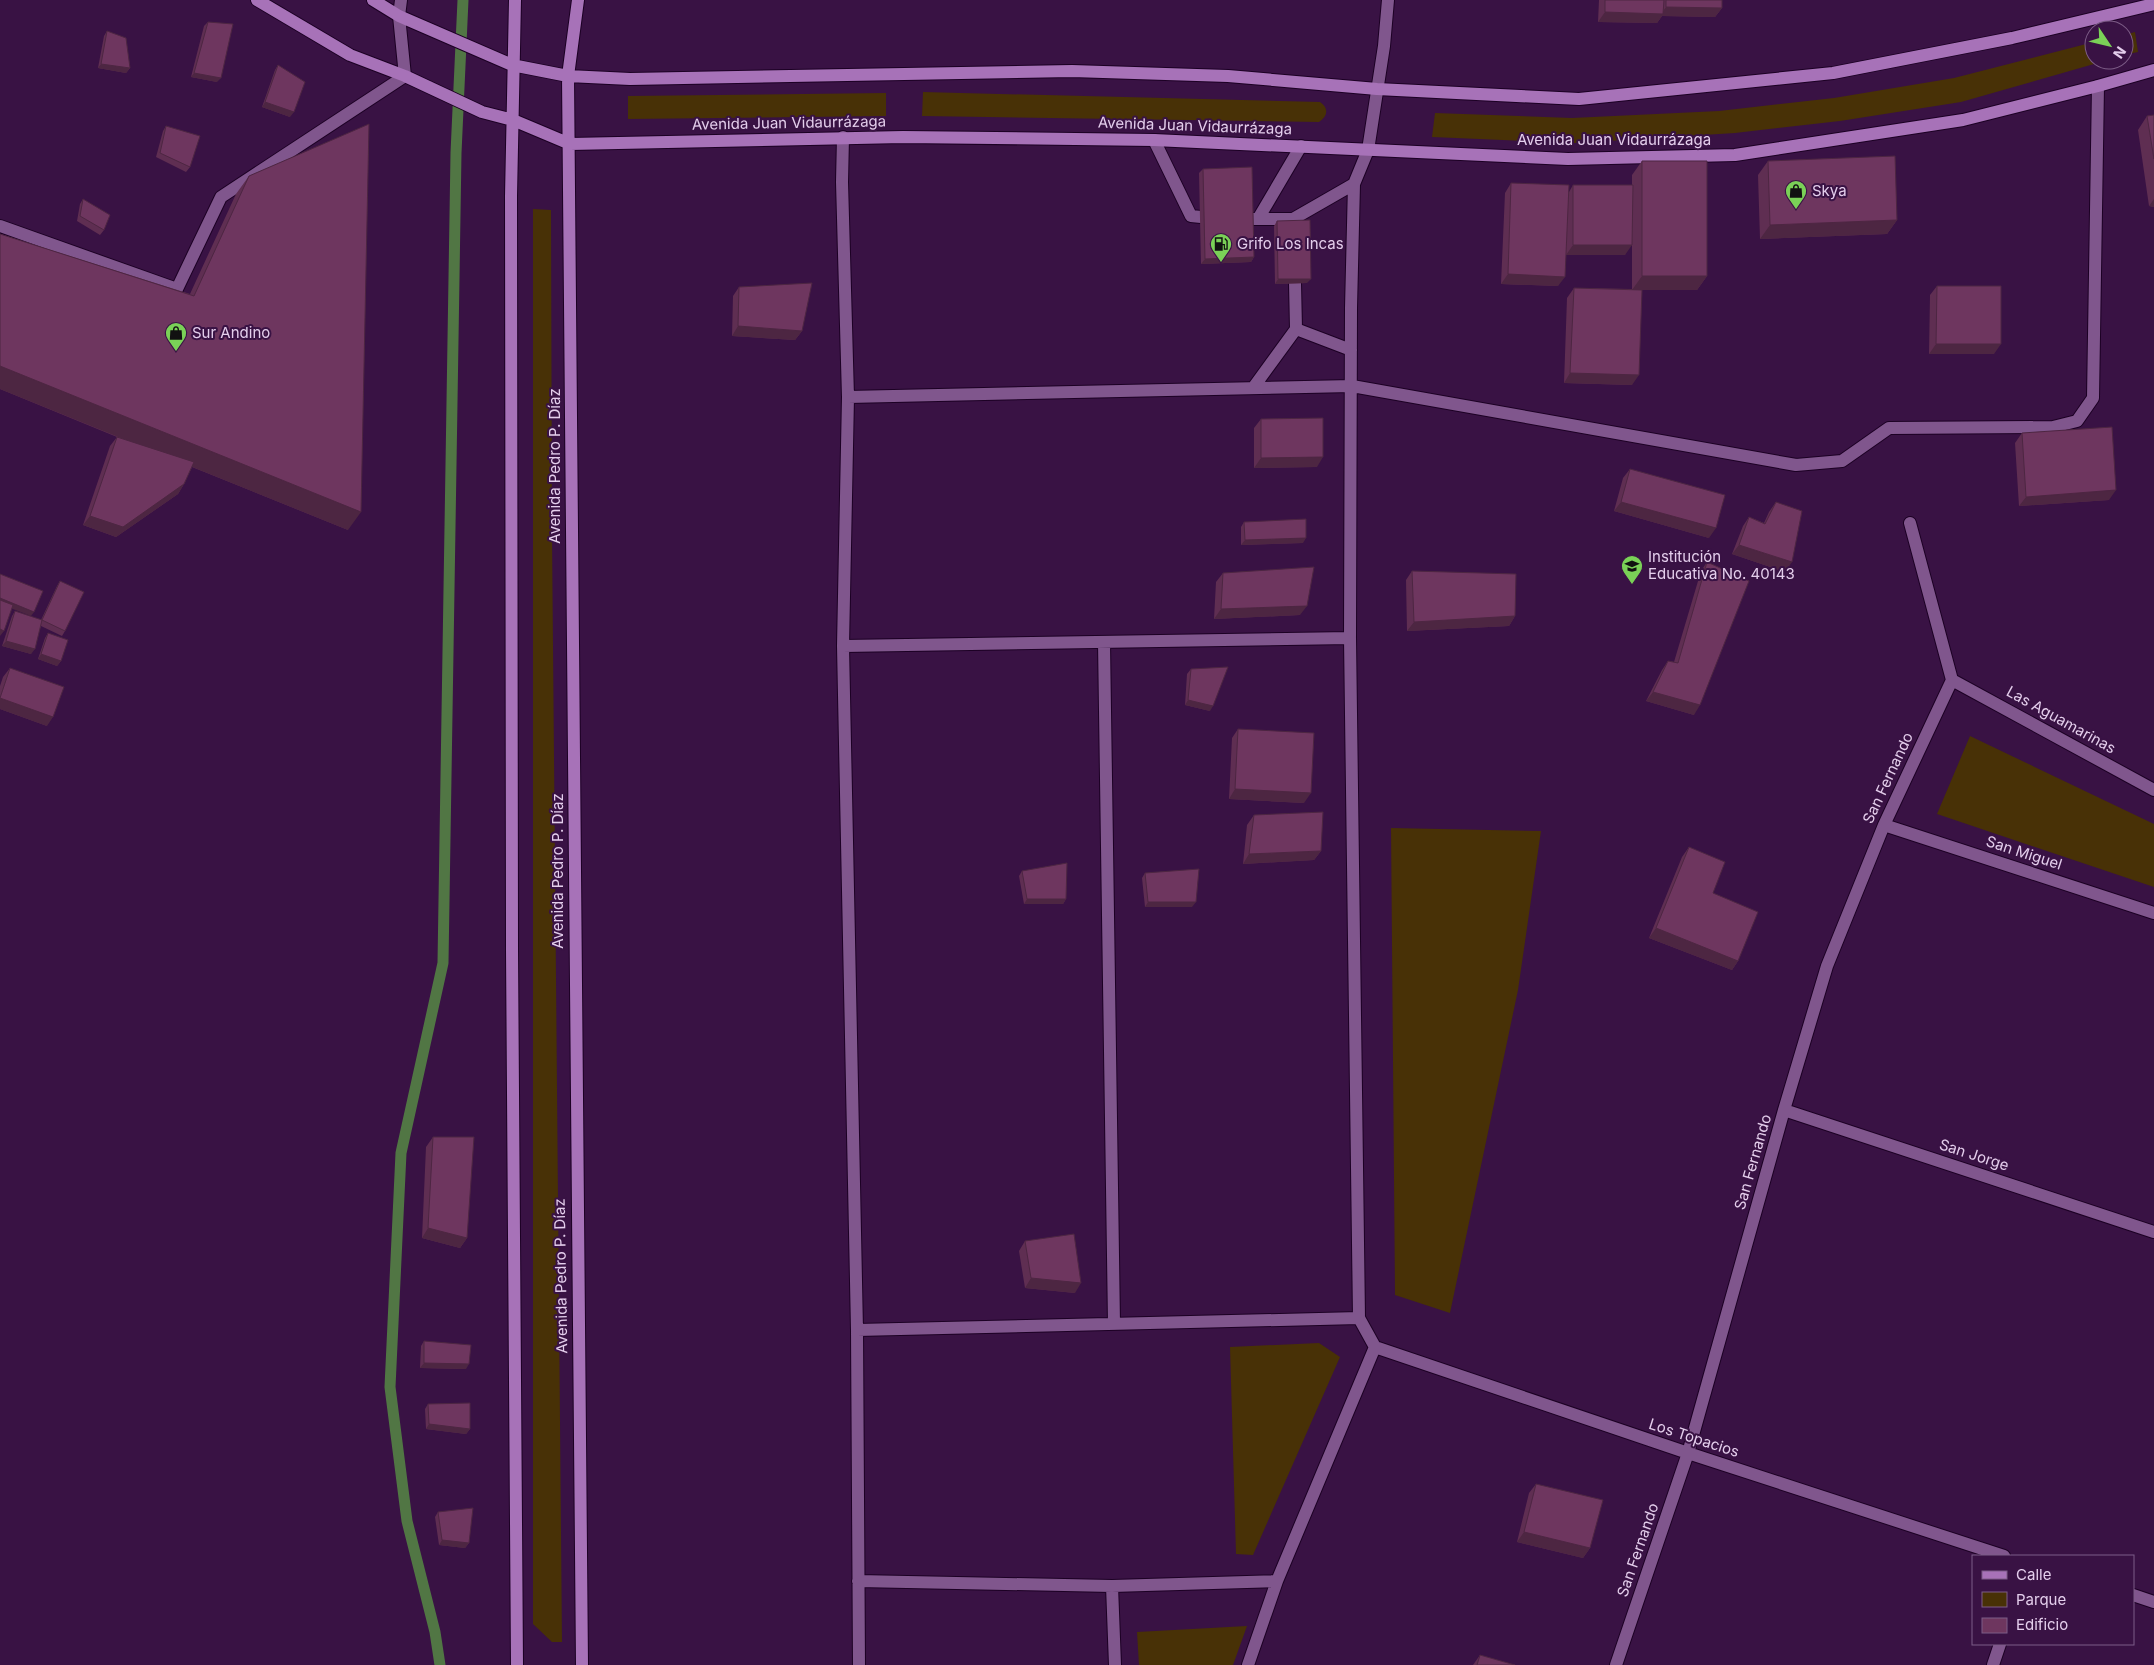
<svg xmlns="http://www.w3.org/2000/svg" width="2154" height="1665" font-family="Inter,sans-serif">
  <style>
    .green { fill: #483106 }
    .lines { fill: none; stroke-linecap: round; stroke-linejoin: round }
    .stream { stroke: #517644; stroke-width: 11 }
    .minor-casing { stroke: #1c0124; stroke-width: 14 }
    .major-casing { stroke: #1c0124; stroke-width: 14 }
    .minor { stroke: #80568d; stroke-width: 12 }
    .major { stroke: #a772b8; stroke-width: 12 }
    .wall { fill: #5f2e52 }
    .shaded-wall { fill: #4d2642 }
    .building { fill: #6e365f; stroke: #4d2642 }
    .labels { text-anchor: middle; stroke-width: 4; stroke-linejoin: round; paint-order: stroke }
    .street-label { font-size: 15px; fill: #e4ceec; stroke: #391244 }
    .poi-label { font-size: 15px; fill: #e4ceec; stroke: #391244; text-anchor: start }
  </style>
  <rect width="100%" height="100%" fill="#391244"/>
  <path class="green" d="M2135,32l3,20 -14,3v-20z
    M2094,42v18h14l-147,42 -121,19 -105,12 -159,10 -144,-6 3,-24 137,5 147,-7 115,-13 120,-20z
    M923,92l397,10c9,6 8,14 -1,20l-397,-6z
    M886,93v23l-258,3v-23z
    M533,209l18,1 1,324 10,1108h-10l-19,-18z
    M1970,736l184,88v63l-217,-73z
    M1391,828l150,3 -23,159 -68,323 -55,-18z
    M1319,1343l21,14 -87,198 -17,-1 -6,-207z
    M1247,1626l-14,39h-94l-2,-33z"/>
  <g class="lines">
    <path class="stream" d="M440,1665l-5,-33 -28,-111 -17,-134 11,-234 42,-190 13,-810 7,-153"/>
    <g class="minor-casing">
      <path id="minor" d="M843,137l-1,45 6,215 -5,249 14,684 2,335
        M1154,140l37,76 10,1
        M1250,219h8l43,-73
        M1258,219h35
        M1293,225v-6l61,-35
        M0,226l177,63 44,-92 184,-121 -6,-60 2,-16
        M1295,283l1,46 55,21
        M1253,388l43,-59
        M848,397l504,-11 444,79 46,-4 47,-33 164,-1 24,-6 16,-23 5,-312
        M1910,523l42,157
        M1104,642l10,682
        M843,646l507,-8
        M1952,680l202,110
        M1884,825l270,88
        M1784,1110l370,122
        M857,1330l502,-12
        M1375,1347l313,106 316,103
        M858,1581l254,5 165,-5
        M1112,1586l3,79
        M2133,1595l21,7
        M1248,1665l29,-84 98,-234 -16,-29 -9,-680 1,-330 3,-124 14,-34 16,-104 4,-46
        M1616,1665l72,-212 96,-343 43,-144 57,-141 68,-145
        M1993,1665l7,-21"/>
    </g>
    <g class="major-casing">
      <path id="major" d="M257,0l93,55 55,21 77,36 31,8 57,24 333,-7 251,3 414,19 167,-4 228,-35 135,-34 56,-16
        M373,0l26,16 113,49 56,11 62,3 442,-8 156,5 149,13 202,10 254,-26 179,-35 142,-34
        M515,0l-4,196 1,754 5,715
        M578,0l-10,76 14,1589"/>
    </g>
    <use href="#minor" class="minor"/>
    <use href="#major" class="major"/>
  </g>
  <path class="wall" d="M1599,0h123v8l-7,9 -53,-1 -5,7 -59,-1z
    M208,22l9,60 -26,-5 13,-51z
    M107,31l23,37 -4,5 -28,-5 6,-32z
    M278,65l12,52 -28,-10 13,-37z
    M2154,115v92l-5,-1 -11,-76 9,-14z
    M166,126l24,41 -4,5 -30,-15 7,-26z
    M1642,161l65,115 -10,14h-55l-10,95 -68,-2 3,-85 7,-10 58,1v-63l-7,29h-59l-8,31 -57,-2 4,-91 6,-10 58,9 4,-7h59v-10z
    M1768,161l129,59 -10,14 -127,5 -2,-64z
    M1203,169l51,88 -3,5 -50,2 -2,-91z
    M249,176l99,354 -156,-63 -8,17 -6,10 -62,43 -33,-12 27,-79 7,-9 -117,-48v-155l190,60 46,-100z
    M83,199l21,31 -4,5 -23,-14 3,-17z
    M1277,221l30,62 -32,1 -1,-58z
    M1937,286l57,68h-65l1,-59z
    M739,287l63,44 -7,9 -63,-4 1,-40z
    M1261,419l56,48 -63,1v-40z
    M2022,433l87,67 -90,6 -4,-63z
    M1630,469l79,69 -95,-27 9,-33z
    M1776,502l9,70 -53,-18 11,-28 6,-9 15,6 5,-11z
    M1244,522l59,21 -62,2v-18z
    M1707,562l-13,153 -48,-14 16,-31 6,-9 6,1 27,-91z
    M1412,571l103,45 -6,10 -102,5 -1,-51z
    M1223,573l77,42 -86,4 2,-37z
    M60,581l5,50 -3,5 -21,-10 -10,28 -29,-8 10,-30 3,-5 26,9 16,-34z
    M48,633l13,28 -4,5 -19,-7 7,-21z
    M10,668l37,58 -47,-17v-23l3,-9z
    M1191,669l19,42 -25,-6 2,-31z
    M1238,729l66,74 -75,-4 3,-61z
    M1254,815l67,36 -7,9 -71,4 4,-39z
    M1689,847l24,46 25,68 -6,9 -83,-32 33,-81z
    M1022,871l44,28 -3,5h-39l-5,-28z
    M1145,873l47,34h-47l-3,-29z
    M433,1137l34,101 -7,10 -38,-10 4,-91z
    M1025,1241l50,52 -50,-5 -6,-37z
    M424,1341l42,28 -46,-1 1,-22z
    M428,1404l42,25 -4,5 -40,-5 -1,-20z
    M1536,1484l54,64 -7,10 -66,-16 12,-49z
    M438,1512l31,31 -4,5 -26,-3 -4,-28z
    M1480,1655l35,10h-42z"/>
  <path class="shaded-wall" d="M1666,7l56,1 -7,9 -53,-1 -5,7 -59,-1 7,-10 56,2z
    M101,64l29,4 -4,5 -28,-5z
    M194,73l27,5 -4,4 -26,-5z
    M265,102l29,10 -4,5 -28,-10z
    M2154,199v8l-5,-1z
    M1897,220l-10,14 -127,5 10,-14z
    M1573,245h59l-7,10h-59z
    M1254,257l-3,5 -50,2 4,-5z
    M1508,274l57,3 -7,9 -57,-2z
    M1642,276h65l-10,14h-65z
    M1278,279h33l-4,4 -32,1z
    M738,326l64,5 -7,9 -63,-4z
    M1936,344h65l-7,10h-65z
    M0,366l361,146 -13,18 -348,-141z
    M1570,373l69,2 -7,10 -68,-2z
    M1323,457l-6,10 -63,1 7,-10z
    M184,484l-6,10 -62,43 -33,-12 7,-9z
    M2116,490l-7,10 -90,6 7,-9z
    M1621,502l95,26 -7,10 -95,-27z
    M1306,538l-3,5 -62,2 4,-5z
    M1739,545l53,17 -7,10 -53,-18z
    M0,598l34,14 -3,4 -31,-12z
    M1307,606l-7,9 -86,4 7,-10z
    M1515,616l-6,10 -102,5 7,-9z
    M0,629l4,2 -4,5z
    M6,641l29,8 -4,5 -29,-8z
    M41,654l20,7 -4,5 -19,-7z
    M1653,692l47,13 -6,10 -48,-14z
    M0,698l53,19 -6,9 -47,-17z
    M1188,700l25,6 -3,5 -25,-6z
    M1235,789l76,4 -7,10 -75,-4z
    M1321,851l-7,9 -71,4 6,-10z
    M1027,899h39l-3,5h-39z
    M1148,902h48l-4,5h-47z
    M1656,928l82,33 -6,9 -83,-32z
    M428,1228l39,10 -7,10 -38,-10z
    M1031,1278l50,5 -6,10 -50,-5z
    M424,1363l45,1 -3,5 -46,-1z
    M429,1424l41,5 -4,5 -40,-5z
    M1524,1532l66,16 -7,10 -66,-16z
    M442,1540l27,3 -4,5 -26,-3z"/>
  <path class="building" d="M1605,0h59l-1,14 -58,-2z
    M1666,0h56v8l-56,-1z
    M208,22l25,2 -12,54 -27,-5z
    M107,31l19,7 4,30 -29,-4z
    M278,65l27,17 -11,30 -29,-10z
    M2154,115v44l-7,-43z
    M369,124l-8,388 -361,-146v-132l194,62 55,-120z
    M166,126l34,10 -10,31 -30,-14z
    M1895,156l2,64 -127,5 -2,-64z
    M1642,161h65v115h-65z
    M1252,167l2,90 -49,2 -2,-90z
    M1511,183l58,2 -4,92 -57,-3z
    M1573,185h60l-1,60h-59z
    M83,199l27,16 -6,15 -24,-14z
    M1310,220l1,59h-33l-1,-58z
    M812,283l-10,48 -64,-5 1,-39z
    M1937,286h64v58h-65z
    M1574,288l68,2 -3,85 -69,-2z
    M1323,418v39l-62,1v-39z
    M2112,427l4,63 -90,7 -4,-64z
    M117,437l77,25 -10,22 -61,43 -33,-11z
    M1630,469l95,26 -9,33 -95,-26z
    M1776,502l26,9 -10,51 -53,-17 10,-28 16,7z
    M1306,519v19l-61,2 -1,-18z
    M1707,562l42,19 -49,124 -47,-13 15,-31 10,2z
    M1314,567l-7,39 -86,3 2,-36z
    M1412,571l104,3 -1,42 -101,6z
    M0,574l43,17 -9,21 -34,-14z
    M60,581l24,11 -19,39 -23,-11 -7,29 -29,-8 9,-30 27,9z
    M0,600l13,5 -9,26 -4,-2z
    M48,633l20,7 -7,21 -20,-7z
    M1228,667l-15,39 -25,-6 3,-31z
    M10,668l54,19 -11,30 -53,-19z
    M1238,729l76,4 -3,60 -76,-4z
    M1323,812l-2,39 -72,3 5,-39z
    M1689,847l36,15 -12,31 45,19 -20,49 -82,-33z
    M1067,863l-1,36h-39l-5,-28z
    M1199,869l-3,33h-48l-3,-29z
    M433,1137h41l-7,101 -39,-10z
    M1074,1234l7,49 -50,-5 -6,-37z
    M424,1341l47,4 -2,19 -45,-1z
    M470,1403v26l-41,-5 -1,-20z
    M1536,1484l67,16 -13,48 -66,-16z
    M473,1508l-4,35 -27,-3 -4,-28z
    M1480,1655l35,10h-38z"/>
  <defs>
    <g id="shop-pin" transform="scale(1.125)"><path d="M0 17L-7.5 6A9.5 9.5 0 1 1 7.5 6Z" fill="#7ad157" stroke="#391244"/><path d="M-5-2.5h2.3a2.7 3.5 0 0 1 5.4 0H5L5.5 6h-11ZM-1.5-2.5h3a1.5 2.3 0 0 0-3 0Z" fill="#111"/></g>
    <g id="fuel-pin" transform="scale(1.125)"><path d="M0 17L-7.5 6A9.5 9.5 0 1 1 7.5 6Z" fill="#7ad157" stroke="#391244"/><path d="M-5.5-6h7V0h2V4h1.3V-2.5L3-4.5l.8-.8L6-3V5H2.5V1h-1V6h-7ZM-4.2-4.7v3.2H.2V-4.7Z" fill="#111"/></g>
    <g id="school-pin" transform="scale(1.125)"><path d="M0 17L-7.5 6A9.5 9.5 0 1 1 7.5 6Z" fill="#7ad157" stroke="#391244"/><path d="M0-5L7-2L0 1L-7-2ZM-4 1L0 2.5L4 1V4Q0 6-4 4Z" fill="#111"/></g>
  </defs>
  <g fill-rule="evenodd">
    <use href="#shop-pin" x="1796" y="191"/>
    <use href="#fuel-pin" x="1221" y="244"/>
    <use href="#shop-pin" x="176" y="333"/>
    <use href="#school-pin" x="1632" y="566"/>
  </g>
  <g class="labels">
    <g class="street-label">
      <text transform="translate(789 123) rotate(-1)" y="5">Avenida Juan Vidaurrázaga</text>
      <text transform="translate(1195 126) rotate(2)" y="5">Avenida Juan Vidaurrázaga</text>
      <text x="1614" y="145">Avenida Juan Vidaurrázaga</text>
      <text transform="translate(555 466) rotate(-90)" y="5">Avenida Pedro P. Díaz</text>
      <text transform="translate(2061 720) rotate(29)" y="5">Las Aguamarinas</text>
      <text transform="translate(1888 778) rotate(-65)" y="5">San Fernando</text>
      <text transform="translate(2024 853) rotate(18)" y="5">San Miguel</text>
      <text transform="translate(558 871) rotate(-90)" y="5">Avenida Pedro P. Díaz</text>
      <text transform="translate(1974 1155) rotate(18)" y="5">San Jorge</text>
      <text transform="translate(1753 1162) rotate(-74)" y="5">San Fernando</text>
      <text transform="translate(561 1276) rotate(-91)" y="5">Avenida Pedro P. Díaz</text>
      <text transform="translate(1694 1438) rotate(18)" y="5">Los Topacios</text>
      <text transform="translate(1638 1550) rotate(-71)" y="5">San Fernando</text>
    </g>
    <g class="poi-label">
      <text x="1812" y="196">Skya</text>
      <text x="1237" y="249">Grifo Los Incas</text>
      <text x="192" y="338">Sur Andino</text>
      <text x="1648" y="562">Institución<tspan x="1648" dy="17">Educativa No. 40143</tspan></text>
    </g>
  </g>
  <rect x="1972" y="1555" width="162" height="90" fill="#391244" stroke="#7d5d87"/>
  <rect x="1982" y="1571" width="25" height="8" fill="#a772b8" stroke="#7d5d87"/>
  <text x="2016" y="1580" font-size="15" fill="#e4ceec">Calle</text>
  <rect x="1982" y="1592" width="25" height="15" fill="#483106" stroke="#7d5d87"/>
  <text x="2016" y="1605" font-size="15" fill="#e4ceec">Parque</text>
  <rect x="1982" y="1618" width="25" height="15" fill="#6e365f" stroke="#7d5d87"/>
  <text x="2016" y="1630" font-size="15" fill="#e4ceec">Edificio</text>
  <g transform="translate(2109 45) rotate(125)"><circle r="24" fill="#391244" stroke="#7d5d87"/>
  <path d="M0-4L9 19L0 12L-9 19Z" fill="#7ad157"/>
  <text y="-8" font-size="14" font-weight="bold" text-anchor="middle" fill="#e4ceec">N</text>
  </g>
</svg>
